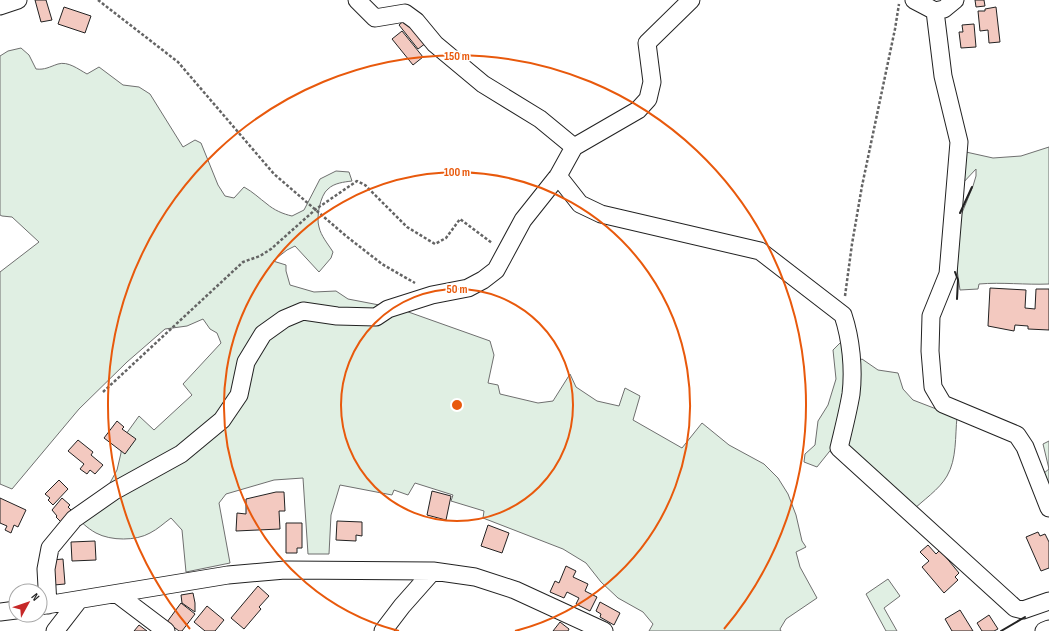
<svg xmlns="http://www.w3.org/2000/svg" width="1049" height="631" font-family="'Sofia Sans Condensed',sans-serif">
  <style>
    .green { fill: #e0efe3; stroke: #6f6f6f }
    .building { fill: #f3c9c0; stroke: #222 }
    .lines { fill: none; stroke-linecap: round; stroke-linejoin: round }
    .minor-casing { stroke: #222; stroke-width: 19 }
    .path { stroke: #646464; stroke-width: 2.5; stroke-dasharray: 3 2; stroke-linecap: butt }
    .minor { stroke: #fff; stroke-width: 17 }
    .wall { stroke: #222; stroke-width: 2 }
    .ring { fill: none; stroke: #e8590c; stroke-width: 2 }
    .centre { fill: #e8590c; stroke: #fff; stroke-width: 2 }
    .ring-label { font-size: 12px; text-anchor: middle; font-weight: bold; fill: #e8590c; stroke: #fff; stroke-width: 3; stroke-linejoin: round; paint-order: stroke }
  </style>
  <rect width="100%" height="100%" fill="#fff"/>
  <path class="green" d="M21,48l8,7 7,14c9,1 13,-2 22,-5 10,-3 20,5 29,10l12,-7 24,18 16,2 11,7 33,53 12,-7 6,3 17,42 7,11 9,2 10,-11c9,5 15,11 23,17 7,6 16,10 25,12l12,-6 16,-31 16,-8 13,1 3,9c-8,1 -18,2 -24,8 -8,6 -12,29 -9,38 2,9 9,17 14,25l-2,6 -12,14 -24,-26 -8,4 -14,11 13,4v6l4,14 24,7 22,-1 12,8 52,10 90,32 4,14 -6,28 10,2 2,9 38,9 15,-2 17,-27 6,13 21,14 22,5 6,-18 15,8 -7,24 49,28 20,-25 27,22 35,19 14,14 10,16 8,21 6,26 4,6 -10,5 4,15 17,31 -31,21 -6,10 1,2h-132l4,-7 -10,-12 -25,-14 -17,-16 -15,-19 -23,-14 -80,-31 1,-7 -33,-10 2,-6 -38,-12 -7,12 -14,-5 -2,5 -52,-10 -9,30 -2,39h-21l-5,-76 -29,2 -48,14 -7,9 11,60 -44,9 -4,-42 -11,-12c-7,5 -13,11 -21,15 -14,8 -39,8 -54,0 -9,-5 -15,-11 -21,-18l30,-23 12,-22 4,-17v-12l18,-25 15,14 38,-35 -9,-11 38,-41 -4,-10 -7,-4 -7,-10 -16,7 -22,3 -38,33 -48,47 -67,80 -12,-5v-212l39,-30 -27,-25 -10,-1 -2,-1v-159l8,-5z
    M1049,147v137c-24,1 -47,-2 -70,0l-1,5 -18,1 -4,-27 1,-38 16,-39 3,-10v-7l-15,16 5,-33 27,6 28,-2z
    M844,339l4,23 -15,85 -16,20 -13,-5 1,-8 10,-9 3,-24 10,-16 8,-26 -3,-29z
    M862,359l16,11 20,3 5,16 10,11 44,17c-2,19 0,42 -10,59 -8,14 -24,24 -35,35l-64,-62 9,-51 -1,-36z
    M1049,441v45l-5,-13 5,-4 -6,-25z
    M888,579l12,17 -16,12 13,23h-11l-20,-37z"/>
  <path class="building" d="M35,0h11l6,20 -11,2z
    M975,0h9l1,6 -9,1z
    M64,7l27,9 -6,17 -27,-9z
    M996,7l4,35 -11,1 -1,-13 -8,1 -2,-20h7v-2z
    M407,18l19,25 -8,6 -19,-24z
    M974,24l2,23 -15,1 -2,-16h4l-1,-7z
    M402,31l21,26 -10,8 -21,-26z
    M990,288l36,2 -1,18 10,1 1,-20h13v41l-21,-1v-3l-13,-1 -1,6 -26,-5z
    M117,421l7,6 -2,2 14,10 -11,15 -21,-16z
    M78,440l15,12 -2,3 12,10 -8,9 -5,-4 -3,4 -7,-5 4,-5 -16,-13z
    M59,480l9,9 -15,16 -5,-5 2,-2 -5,-4z
    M432,491l19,5 -5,24 -19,-5z
    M276,492h8l1,19h-6l1,18 -44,2 1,-18 9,1v-15z
    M0,498l26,12 -8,17 -4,-2 -3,8 -6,-3 2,-4 -7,-3z
    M62,498l8,7 -2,2 6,6 -11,11 -7,-7 1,-1 -5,-6z
    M337,521l25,1v14l-6,-1v6l-20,-1z
    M286,523h16v25h-5v5h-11z
    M488,525l21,8 -7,20 -21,-7z
    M1038,532l2,4 5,-2 4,8v26l-8,3 -15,-34z
    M95,541l1,19 -24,1 -1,-19z
    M928,545l8,9 4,-4 19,23 -4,4 3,3 -14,13 -22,-26 7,-6 -9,-9z
    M63,559l2,25 -11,1 -2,-25z
    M566,566l10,5 -3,6 15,7 -3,7 12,6 -7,14 -14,-7 3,-6 -12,-6 -3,6 -14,-6 5,-11 4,2z
    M258,586l11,10 -10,11 2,2 -17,20 -13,-11z
    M193,593l2,10v9l-13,-9 -1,-8z
    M600,602l20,11 -6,12 -14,-8 1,-3 -5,-3z
    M181,603l14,11 -13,17h-3l-12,-9z
    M207,606l17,14 -9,11h-10l-11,-9z
    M960,610l13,21h-21l-7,-12z
    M989,615l9,14 -4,2h-12l-5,-8z
    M560,622l9,7 -1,2h-15z
    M139,625l8,6h-13z"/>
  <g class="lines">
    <g class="minor-casing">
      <path id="minor" d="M357,0l18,18 30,-5 11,8 19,23 48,40 57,35 34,28
        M914,0l21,11 8,65 16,66 -11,132 -17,42 -1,35 3,36 10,17 74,31 8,12 24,61
        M0,6l18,-6
        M935,11l9,-2 11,-9
        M558,176l22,28 21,10 159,37 83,64c8,24 11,54 8,79 -3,18 -8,37 -12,54l176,160 8,2 26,-9
        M117,594l49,37
        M48,605l-2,-36 4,-21 24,-29 40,-28 67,-37 41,-34 17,-25 7,-33 17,-28 21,-15 19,-8 34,5 39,1 12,-8 44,-14 36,-7 15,-8 13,-10 27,-50 35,-44 16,-29 64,-37 10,-11 4,-17 -5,-39 44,-43
        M40,606l188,-31 57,-5 148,1 42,6 40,13 89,41
        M0,612l16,-2
        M55,631l24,-31
        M383,631l19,-25 31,-35
        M1044,631l5,-2"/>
    </g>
    <path class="path" d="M98,0l80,62 96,112 72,62 36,28 33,19
      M845,296l7,-52 10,-58 33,-157 4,-25
      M103,392l140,-130 17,-6 11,-7 45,-40 41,-28 8,4 42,42 28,17 11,-6 14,-19 32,24"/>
    <use href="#minor" class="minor"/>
    <path class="wall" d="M960,213l12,-26
      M955,272l3,8 -1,19
      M1001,631l24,-14"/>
  </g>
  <g class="ring">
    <circle cx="457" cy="405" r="116"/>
    <path d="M399 631A233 233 0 1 1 515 631"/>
    <path d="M190 629A349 349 0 1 1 724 629"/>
  </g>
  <circle cx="457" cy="405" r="6" class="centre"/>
  <g class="ring-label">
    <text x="457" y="60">150 m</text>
    <text x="457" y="176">100 m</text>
    <text x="457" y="293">50 m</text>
  </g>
  <g transform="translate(28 603) rotate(50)"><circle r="19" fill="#ffffff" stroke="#a7a7a7"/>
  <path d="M0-3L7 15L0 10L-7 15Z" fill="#c62828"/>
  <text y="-6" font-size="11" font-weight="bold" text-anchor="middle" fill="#222222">N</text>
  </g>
</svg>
